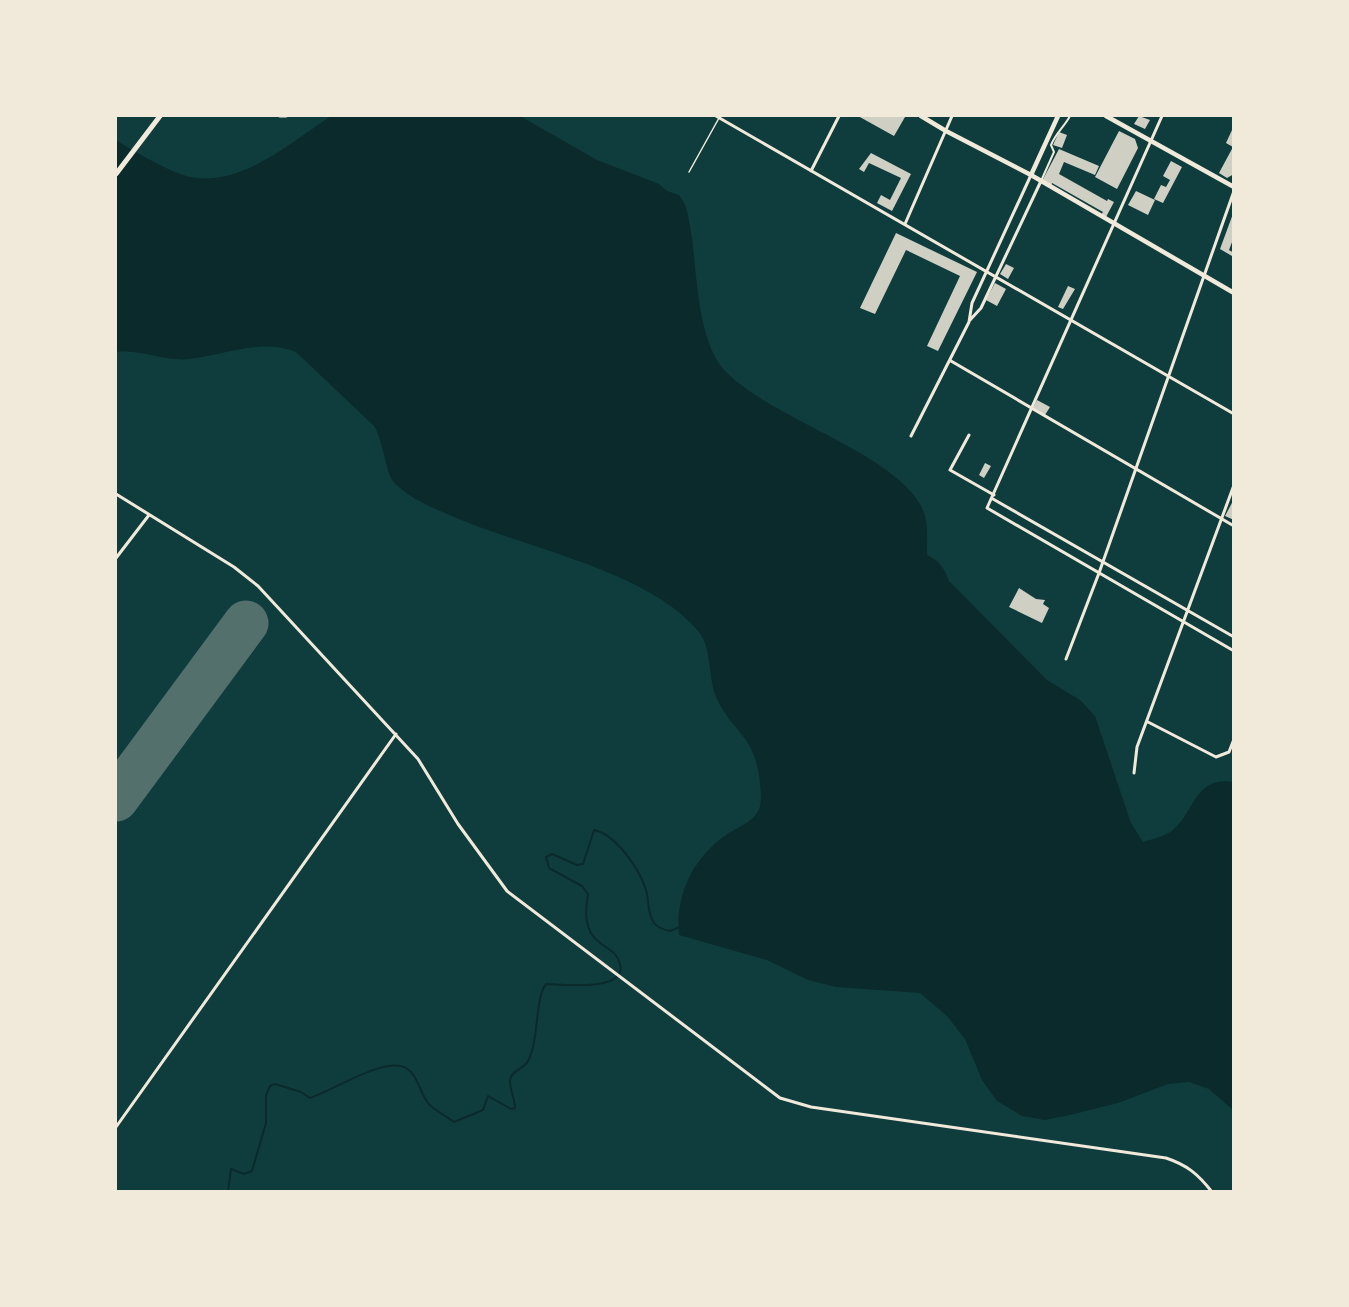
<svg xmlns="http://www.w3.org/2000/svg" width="1349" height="1307" font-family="'Roboto Condensed',sans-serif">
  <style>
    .water { fill: #0a2a2b }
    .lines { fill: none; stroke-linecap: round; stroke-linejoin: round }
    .stream { stroke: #0a2a2b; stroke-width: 2 }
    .runway { stroke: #53706d; stroke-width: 45 }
    .building { fill: #cfcfc3 }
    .service { stroke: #f1e9da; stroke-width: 1.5 }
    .pedestrian { stroke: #f1e9da; stroke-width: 2 }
    .minor { stroke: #f1e9da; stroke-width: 3 }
    .secondary { stroke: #f1e9da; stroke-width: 4.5 }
    .primary { stroke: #f1e9da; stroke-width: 5 }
  </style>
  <rect width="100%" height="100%" fill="#0f3d3e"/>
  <path class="water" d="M331,116h189l77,44 62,24 8,7 12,4c10,13 10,28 13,43 5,39 6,107 35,135 48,47 166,80 194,133 8,14 6,34 6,49 13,6 17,13 22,26l98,99 33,20 15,16 36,107 12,19c9,-3 24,-6 31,-13 20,-17 21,-53 59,-47v328l-24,-21 -20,-7 -21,2 -50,19 -48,12 -25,5 -23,-4 -25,-15 -15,-21 -17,-41 -17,-22 -28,-24 -84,-6 -28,-7 -41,-20 -88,-25c-4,-40 14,-77 47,-100 11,-8 31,-14 34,-29 2,-8 0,-23 -1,-31 -6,-40 -26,-43 -41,-74 -11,-21 -5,-51 -19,-69 -49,-60 -169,-83 -240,-113 -21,-9 -51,-20 -66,-38 -7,-8 -10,-41 -19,-55l-78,-74c-35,-14 -71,3 -106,7 -24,3 -50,-10 -74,-7v-212c15,10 56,33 74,37 52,10 101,-35 141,-61z"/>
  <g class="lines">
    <path class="stream" d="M228,1192l3,-23 13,5 8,-3 14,-48v-28l4,-9 5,-2 26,8 9,6c22,-7 75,-42 96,-30 12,7 14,25 22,35 5,7 19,13 26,19l29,-12 5,-14 23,13 4,-1c0,-9 -5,-17 -5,-27 1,-11 13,-11 18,-20 11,-19 7,-64 18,-77 15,0 92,10 71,-27 -4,-7 -13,-10 -18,-15 -15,-11 -14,-31 -11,-48l-6,-8 -33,-18 -3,-11 6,-3 25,11 6,-1 11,-34c21,4 44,37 51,57 5,11 1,25 9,36 4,5 10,7 16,8l10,-4"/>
    <path class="runway" d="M116,799l130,-176"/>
  </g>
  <path class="building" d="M858,116h44l3,1 -11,19z
    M1139,116l11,4 -5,9 -11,-5z
    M1232,130l2,1v43l-7,4 -8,-5 14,-26 -7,-4z
    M1119,131l16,8 3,9 -21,41 -22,-12z
    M1059,132l8,3 -5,13 -9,-3z
    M1059,149l40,17 -4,9 -31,-13 -5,12 48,27 1,-2 6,3 -8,15 -5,-2 2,-3 -51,-29 -1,3 -9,-5z
    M871,153l40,21 -19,37 -15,-8 4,-8 9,5 11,-22 -32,-15 -5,9 -5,-3z
    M1171,161l11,6 -19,36 -9,-4 7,-14 5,2 4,-7 -7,-4z
    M1136,191l19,9 -7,15 -20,-10z
    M1234,211v26l-5,13 5,3 -2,3 -12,-7z
    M896,233l81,39 -39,79 -11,-5 33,-70 -54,-26 -31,64 -15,-6z
    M1006,264l8,4 -6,11 -8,-5z
    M995,283l11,6 -9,17 -11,-6z
    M1068,286l7,3 -12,20 -5,-2z
    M1037,400l13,7 -5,8 -12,-7z
    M985,463l6,3 -7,12 -5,-3z
    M1234,499v21l-9,-4z
    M1019,588l17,11 9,1 -2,4 6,4 -7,15 -33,-16z"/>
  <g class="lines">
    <path class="service" d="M689,172l30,-54"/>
    <path class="pedestrian" d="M1041,181l13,-29 -3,-7c5,-12 13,-18 19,-29"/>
    <path class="minor" d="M280,116h6
      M716,116l518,298
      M1162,116l-175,392 247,143
      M811,171l28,-55
      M905,224l47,-108
      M970,320l11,-12 60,-127
      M951,361l283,165
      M969,435l-19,35 44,25
      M911,436l58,-114 3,-19 59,-128
      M116,494l118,73 24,19 160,173 40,65 49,67 273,207 31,9 355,51c21,7 32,16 46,34
      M993,499l241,138
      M116,558l33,-43
      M1066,659l33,-86 135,-382
      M1148,722l68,35 13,-5 5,-13
      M1134,773l3,-26 97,-262
      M116,1127l280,-393"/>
    <path class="secondary" d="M921,116l25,15 85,44 203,118
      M1106,116l128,71
      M1031,175l27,-59"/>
    <path class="primary" d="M116,174l44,-58"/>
  </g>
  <rect width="1349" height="1307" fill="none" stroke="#f1e9da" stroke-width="234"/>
</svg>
